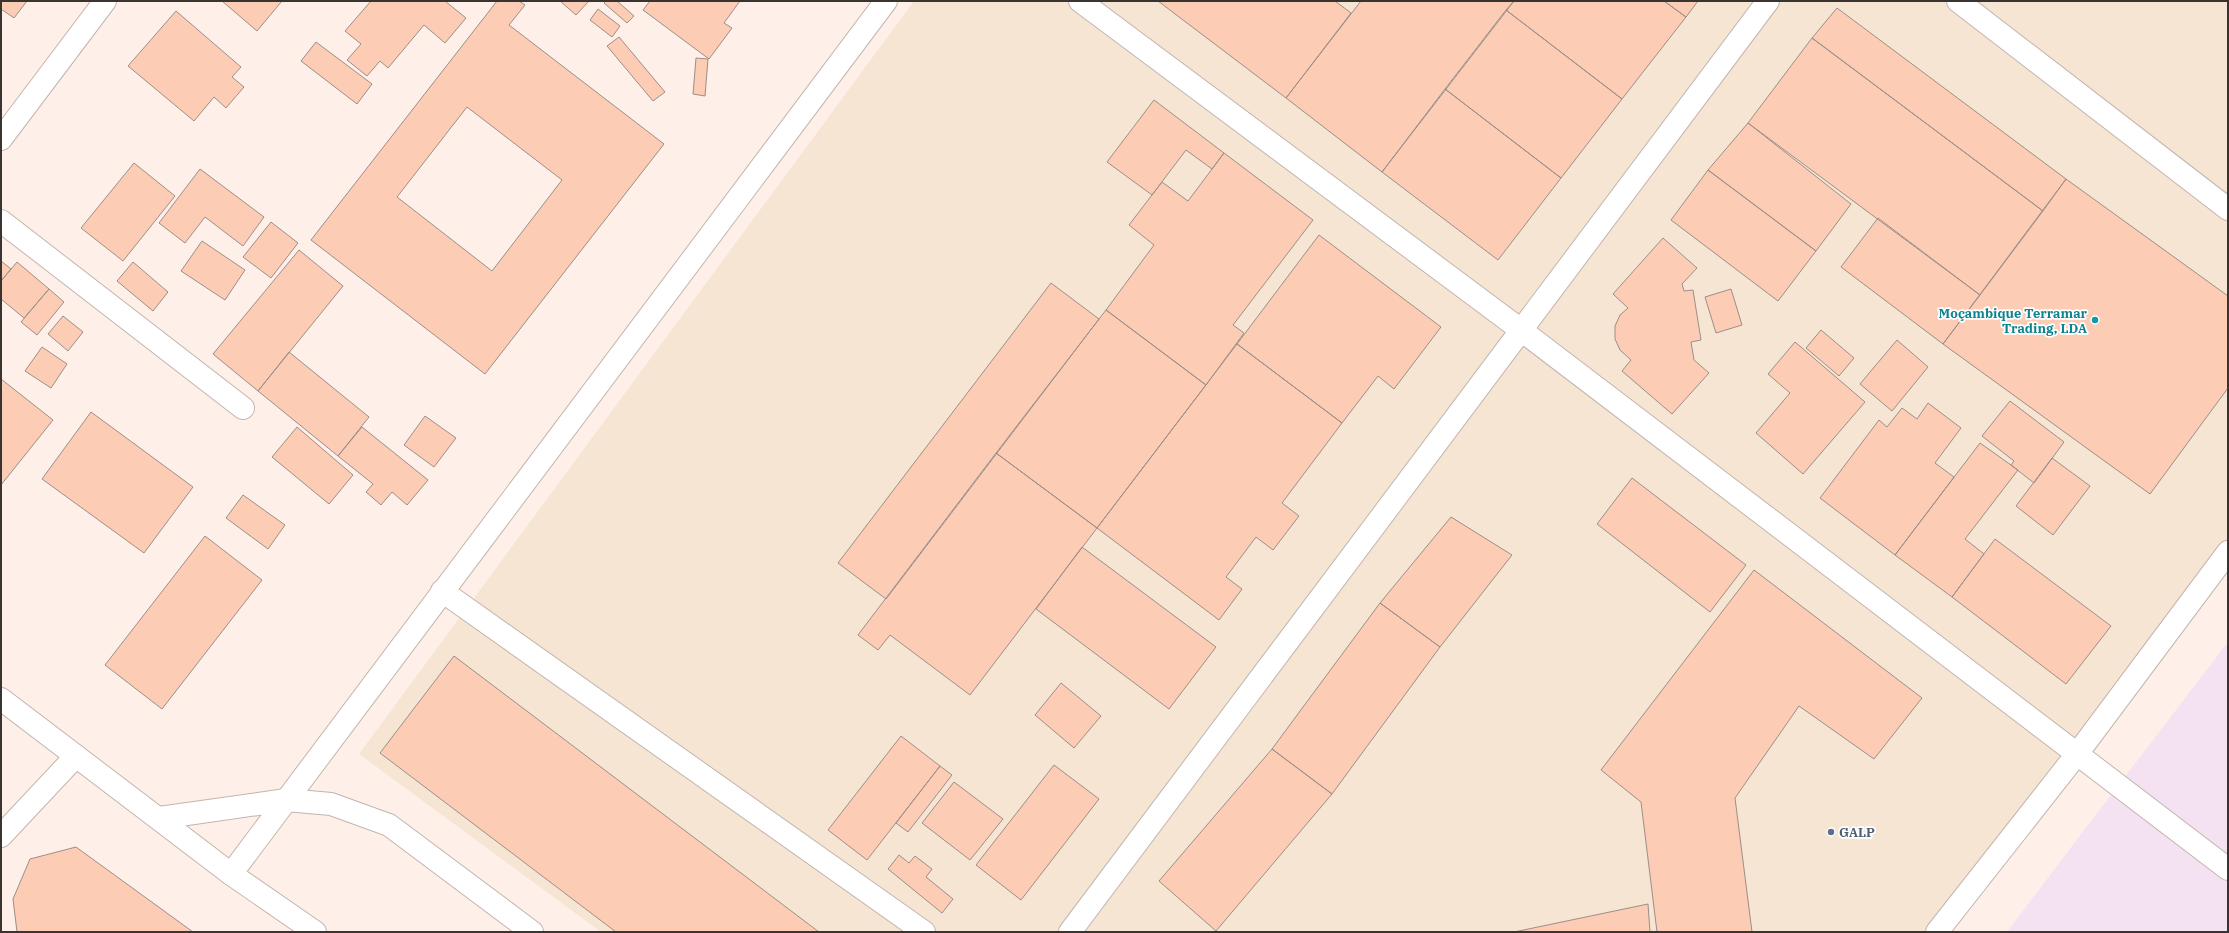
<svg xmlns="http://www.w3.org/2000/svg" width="2229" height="933" font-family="'IBM Plex Serif',serif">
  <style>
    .commercial { fill: #f4e1f2 }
    .industrial { fill: #f6e5d3 }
    .building { fill: #fdccb5; stroke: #9c8e88; fill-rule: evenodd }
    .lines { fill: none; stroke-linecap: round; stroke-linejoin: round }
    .service-casing { stroke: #c3b5ae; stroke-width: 24 }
    .minor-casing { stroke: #c3b5ae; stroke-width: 24 }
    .tertiary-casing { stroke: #c3b5ae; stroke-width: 24 }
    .service { stroke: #fff; stroke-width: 22 }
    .minor { stroke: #fff; stroke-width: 22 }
    .tertiary { stroke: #fff; stroke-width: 22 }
    .culture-dot { fill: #0f9aa8; stroke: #fff; stroke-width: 1.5 }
    .service-dot { fill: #5c6f8a; stroke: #fff; stroke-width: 1.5 }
    .labels { text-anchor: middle; stroke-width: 3.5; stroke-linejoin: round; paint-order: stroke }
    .culture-label { font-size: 13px; font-weight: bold; fill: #0d838f; stroke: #fff; text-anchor: end }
    .service-label { font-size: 13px; font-weight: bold; fill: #4e5e75; stroke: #fff; text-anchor: start }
  </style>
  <rect width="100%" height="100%" fill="#feefe8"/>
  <path class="commercial" d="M2228,642v290h-221l78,-103z"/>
  <path class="industrial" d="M914,1h1314v539l-297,392h-1330l-242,-178z"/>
  <path class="building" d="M1,1h26l-13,17 -13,-9z
    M222,1h60l-25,30z
    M371,1h74l21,17 -21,25 -21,-18 -36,43 -8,-7 -13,15 -20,-16 14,-16 -16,-13z
    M497,1h22l6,4 -16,20 155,119 -179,230 -174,-134zM467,107l95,73 -70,91 -95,-74z
    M560,1h29l-13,14z
    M606,1h11l17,15 -7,7 -23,-20z
    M650,1h90l-16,22 8,5 -23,31 -66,-49z
    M1158,1h177l16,12 -65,85z
    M1361,1h153l-132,171 -96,-74z
    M1514,1h150l22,16 -64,82 -116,-89z
    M1664,1h34l-12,16z
    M1837,8l229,171 -23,32 -231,-173z
    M598,9l22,17 -8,11 -22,-17z
    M1506,10l116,89 -61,79 -116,-89z
    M176,11l65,56 -9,10 12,10 -18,21 -12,-11 -20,24 -66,-55z
    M619,37l46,55 -12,9 -46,-55z
    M1812,38l231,173 -63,84 -232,-172z
    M316,42l56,42 -15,20 -56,-43z
    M696,58l12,1 -3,37 -12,-2z
    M1445,89l116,89 -63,82 -116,-88z
    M1154,100l70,53 -12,16 -26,-19 -34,45 -45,-33z
    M1748,123l103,81 -35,47 -108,-81z
    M1224,153l89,67 -80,105 11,8 -38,52 -100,-75 48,-65 -25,-20 33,-43 26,19z
    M134,163l41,33 -52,65 -42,-33z
    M200,169l64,48 -21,29 -38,-29 -20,26 -26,-20z
    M1708,170l108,81 -38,50 -107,-81z
    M2066,179l162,117v92l-78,106 -207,-150z
    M1878,218l102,77 -37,49 -102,-77z
    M271,222l27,21 -27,35 -28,-21z
    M1319,235l122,92 -47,62 -16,-13 -36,47 -105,-79z
    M1663,238l34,30 -15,16 2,7 9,-1 8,50 -10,2 3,18 15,13 -37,41 -50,-43 9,-11 -11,-10 -5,-11v-13l5,-11 8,-7 -15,-14z
    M202,241l43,29 -20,30 -44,-29z
    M299,250l44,36 -85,105 -45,-37z
    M1,261l10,8 -10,12z
    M17,262l32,27 -25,29 -23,-19v-18z
    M133,262l35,30 -15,19 -36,-30z
    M1051,283l48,36 -213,280 -48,-36z
    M49,289l15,13 -27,33 -16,-13z
    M1731,289l11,36 -26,8 -11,-36z
    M1106,310l100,75 -109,143 -101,-75z
    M63,316l20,16 -15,19 -20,-17z
    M1821,330l33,28 -15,18 -33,-28z
    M1897,340l31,27 -36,44 -32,-27z
    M1795,342l70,60 -62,72 -47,-41 34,-40 -22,-19z
    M1237,344l105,79 -60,80 17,13 -26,34 -17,-13 -30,40 16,12 -23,31 -122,-92z
    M42,347l25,17 -16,24 -26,-17z
    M289,352l80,65 -31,39 -80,-65z
    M1,379l52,41 -52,65z
    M2010,401l54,41 -30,41 -23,-18 3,-4 -32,-25z
    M1928,403l33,25 -26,35 19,14 -59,78 -75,-57 59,-78 8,7 15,-19 15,11z
    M91,412l102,75 -49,66 -102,-74z
    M425,416l31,22 -22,29 -30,-22z
    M297,427l56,48 -24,29 -57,-47z
    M362,427l66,53 -21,25 -15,-13 -11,13 -15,-13 7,-8 -35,-28z
    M1980,443l38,27 -53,69 19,15 -32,43 -57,-42z
    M996,453l101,75 -127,167 -80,-60 -12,15 -20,-15z
    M2052,458l38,28 -37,49 -37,-29z
    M1632,478l114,87 -36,47 -113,-88z
    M243,495l42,30 -17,24 -42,-31z
    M1451,517l61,38 -72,92 -60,-44z
    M205,536l57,44 -100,129 -57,-44z
    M1995,539l116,87 -45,58 -114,-87z
    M1082,547l134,100 -47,62 -133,-100z
    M1754,570l168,128 -48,61 -75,-53 -64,92 17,134h-95l-16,-130 -40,-32z
    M1380,603l60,44 -108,147 -60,-45z
    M454,656l365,276h-203l-236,-179z
    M1061,683l40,33 -27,32 -39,-33z
    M901,736l39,30 -73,94 -39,-30z
    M1272,749l60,45 -116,137 -57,-50z
    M1054,765l45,34 -78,101 -45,-35z
    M940,766l12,9 -44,57 -12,-9z
    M954,782l49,37 -33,41 -48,-37z
    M76,847l117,85h-176l-4,-33 17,-40z
    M899,855l10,8 6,-7 17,13 -6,8 27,22 -11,14 -54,-44z
    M1648,904l2,28h-136z"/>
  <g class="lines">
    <g class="service-casing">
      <path id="service" d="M1,139l104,-138
        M1,221l242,187
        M442,591l482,341
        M231,874l655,-873"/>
    </g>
    <g class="minor-casing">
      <path id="minor" d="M1080,1l441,329 707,539
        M1958,1l270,208
        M1,836l75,-80
        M1070,932l698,-931
        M1937,932l140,-178 151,-202"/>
    </g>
    <g class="tertiary-casing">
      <path id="tertiary" d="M1,699l230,175 84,58
        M159,818l127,-18 45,4 58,21 143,107"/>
    </g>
    <use href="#service" class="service"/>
    <use href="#minor" class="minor"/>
    <use href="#tertiary" class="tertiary"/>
  </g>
  <circle class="culture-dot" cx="2095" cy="320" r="4"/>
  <circle class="service-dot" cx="1831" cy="832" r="4"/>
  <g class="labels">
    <g class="culture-label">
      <text x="2087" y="318">Moçambique Terramar<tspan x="2087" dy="15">Trading, LDA</tspan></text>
    </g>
    <g class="service-label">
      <text x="1839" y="837">GALP</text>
    </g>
  </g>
  <rect width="2229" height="933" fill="none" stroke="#3a3431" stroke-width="4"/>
</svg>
